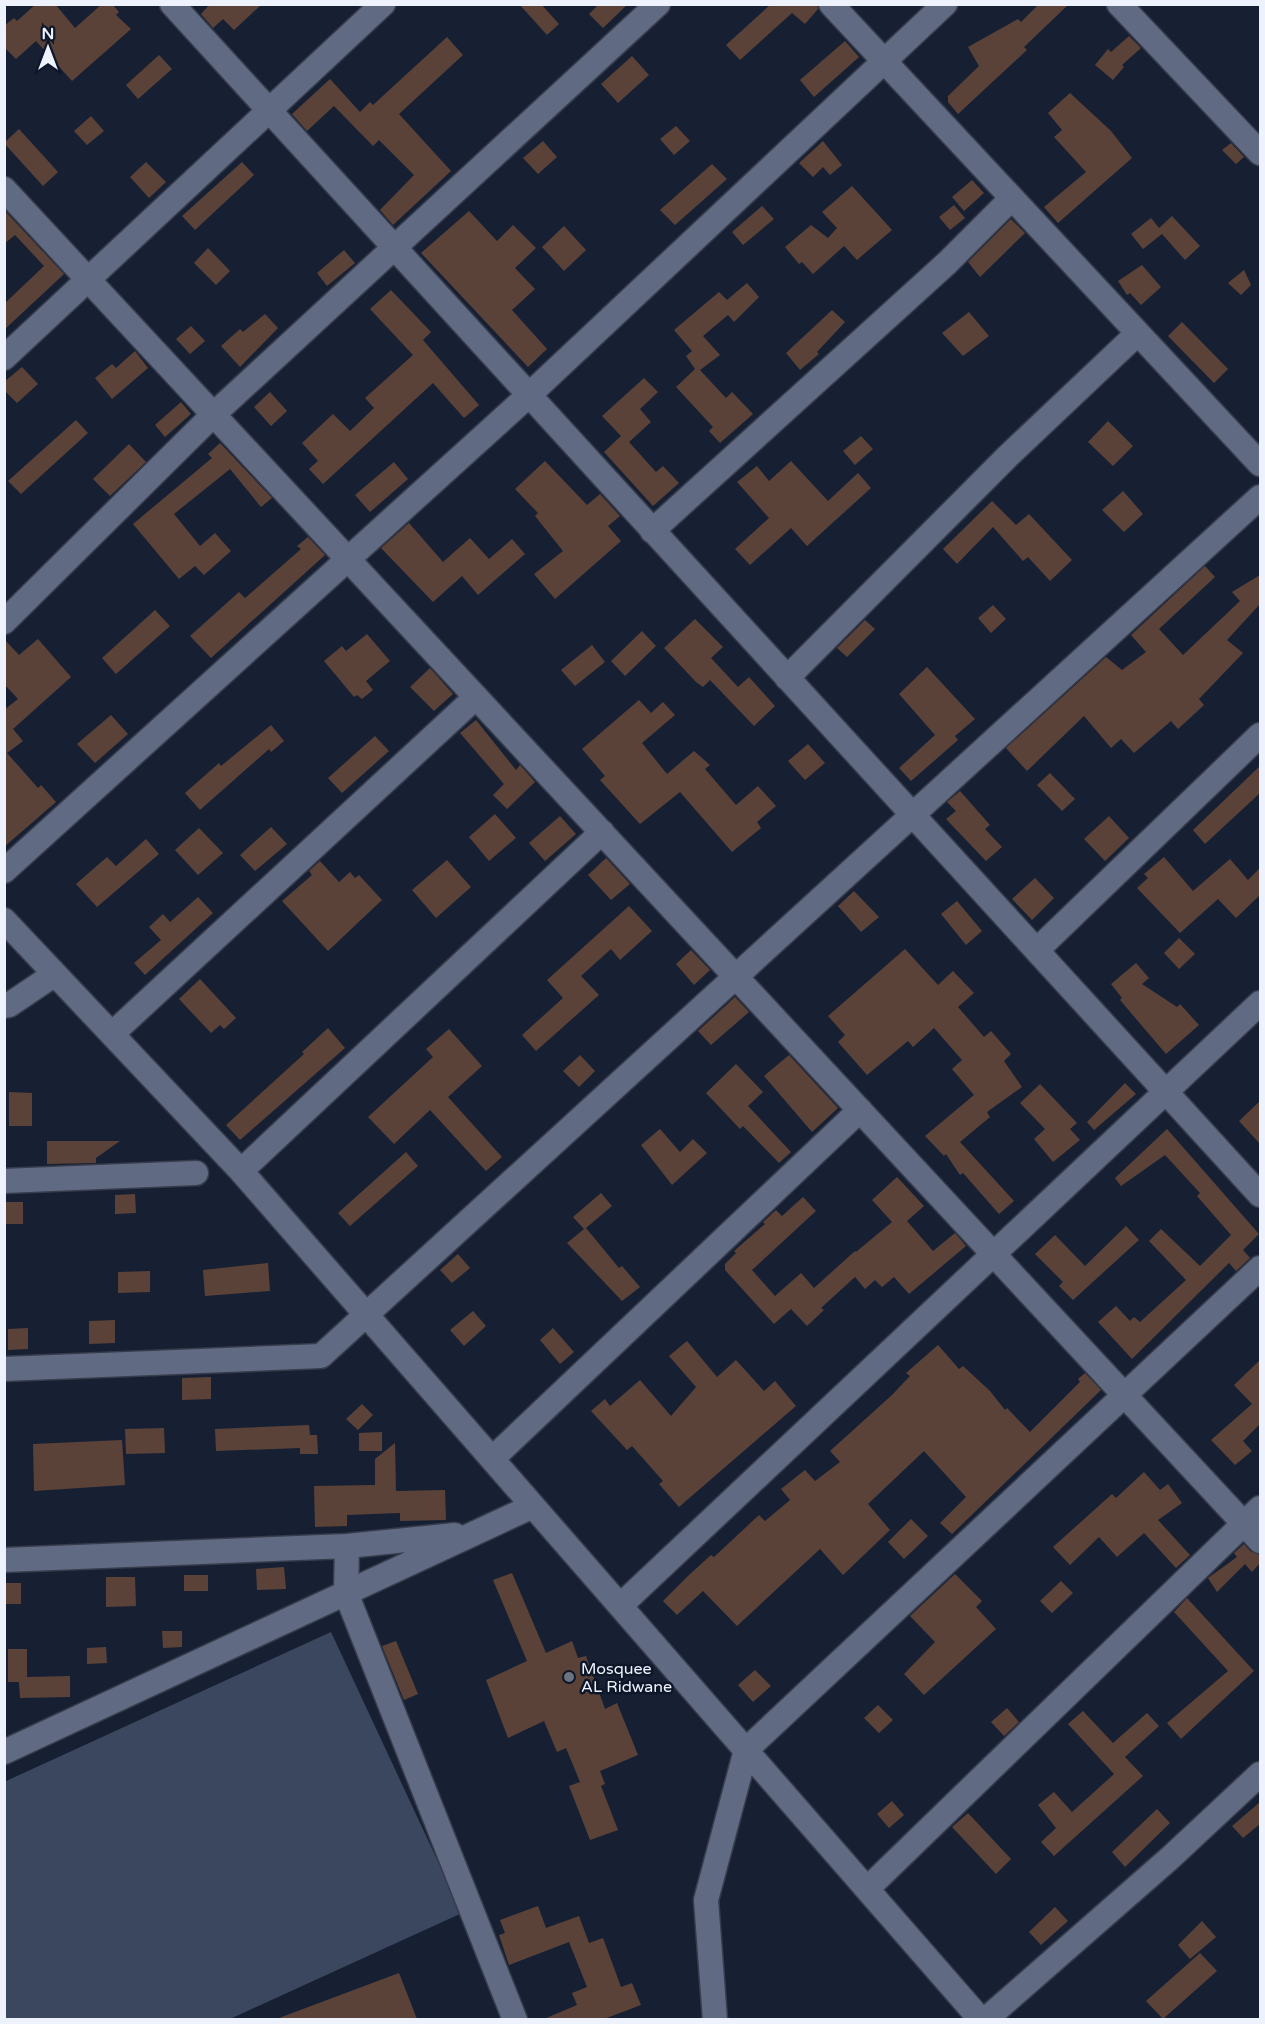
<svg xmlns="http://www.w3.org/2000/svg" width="1265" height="2024" font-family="'Varela Round',sans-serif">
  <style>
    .green { fill: #3b475f }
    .building { fill: #5b4238 }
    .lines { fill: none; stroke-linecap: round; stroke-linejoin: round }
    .minor-casing { stroke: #373c4c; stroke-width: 27 }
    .minor { stroke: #606b83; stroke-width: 24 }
    .worship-dot { fill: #6b7280; stroke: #0e1729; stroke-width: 2 }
    .labels { text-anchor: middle; stroke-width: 5; stroke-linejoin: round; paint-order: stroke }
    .poi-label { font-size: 16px; fill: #edf2fd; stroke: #0e1729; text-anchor: start }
  </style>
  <rect width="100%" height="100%" fill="#172033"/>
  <path class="green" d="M331,1632l131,281 -232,106h-225l-1,-237z"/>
  <path class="building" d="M36,4h19l20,24 27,-24h10l7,8 -3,3 15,14 -59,52 -36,-40 -20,18 -12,-12v-21l10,-8 3,3z
    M210,4h52l-28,26 -11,-11 -10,9 -12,-14z
    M519,4h22l18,20 -12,11z
    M599,4h29l-25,24 -14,-14z
    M771,4h46l1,5 -13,15 -13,-11 -52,47 -14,-15z
    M1039,4h30l-45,43 3,3 -69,64 -10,-12v-6l31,-30 -11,-19 50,-28 3,3z
    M1129,36l12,12 -19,17 2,2 -11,13 -18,-15 13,-16 3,3z
    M447,37l16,18 -64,59 52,57 -58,54 -13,-15 34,-35 -35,-35 -6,6 -39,-40 -27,25 -15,-17 38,-35 30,33 10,-10 3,3z
    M845,41l14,16 -45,40 -14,-17z
    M159,55l13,14 -34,30 -12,-14z
    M632,56l17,19 -31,28 -17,-19z
    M1070,93l41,38 21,27 -74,65 -14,-16 42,-35 -32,-35 8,-7 -14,-17z
    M91,116l13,15 -17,14 -13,-14z
    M676,126l14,15 -16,14 -14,-16z
    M19,129l39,43 -15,14 -39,-43z
    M543,141l14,16 -19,17 -15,-16z
    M823,141l19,24 -12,10 -7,-8 -10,10 -14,-14z
    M1231,143l13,14 -8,7 -14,-14z
    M146,162l20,20 -17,16 -19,-21z
    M242,162l12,13 -59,55 -13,-14z
    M712,164l15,15 -52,46 -15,-15z
    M972,180l12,13 -20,18 -12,-14z
    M852,186l40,44 -35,30 -13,-14 -31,28 -11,-12 -3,2 -14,-17 26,-22 17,13 9,-10 -15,-16z
    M954,205l11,13 -15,12 -11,-13z
    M762,206l12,13 -31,26 -11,-13z
    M4,210l60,64 -60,56v-26l40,-38 -29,-31 -11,9z
    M469,211l28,30 16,-16 23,23 -21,20 20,21 -23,21 35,39 -19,18 -107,-114z
    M1172,216l28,30 -15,14 -23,-26 -19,15 -12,-15 20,-16 8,10z
    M1011,219l14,14 -45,44 -12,-15z
    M564,226l22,24 -22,21 -22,-24z
    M208,248l22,23 -14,14 -22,-22z
    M344,250l11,13 -28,23 -10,-13z
    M1142,265l19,22 -20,18 -11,-12 -3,2 -9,-14z
    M1244,270l7,15 -10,10 -13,-12z
    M747,283l12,14 -25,25 -6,-7 -25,21 17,19 -20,15 26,28 6,-6 21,22 -33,29 -11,-12 4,-4 -37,-40 19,-18 -9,-13 6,-5 -18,-21 45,-38 8,8z
    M391,290l40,42 -8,8 56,65 -15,13 -31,-35 -110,101 -14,-15 9,-8 -16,-18 31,-29 17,17 24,-23 -9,-10 48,-43 -43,-46z
    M832,310l13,12 -28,30 2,2 -19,16 -14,-17z
    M969,312l20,24 -26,20 -21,-23z
    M265,314l13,14 -38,39 -19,-21 19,-17 3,3z
    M1182,322l46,47 -14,14 -46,-47z
    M191,326l14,15 -15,13 -14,-15z
    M135,351l13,17 -36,31 -17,-21 17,-14 4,4z
    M22,367l16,17 -21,19 -13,-13v-8z
    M644,378l14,14 -18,17 11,13 -22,20 27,30 7,-6 16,17 -26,23 -49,-54 17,-16 -19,-20z
    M270,392l17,19 -16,15 -17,-19z
    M181,402l10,12 -26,23 -10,-12z
    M76,420l12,13 -67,61 -13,-13z
    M1108,421l25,25 -20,20 -25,-24z
    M861,436l12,13 -18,16 -12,-14z
    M220,443l52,55 -11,9 -31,-38 -56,45 26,32 15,-13 16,18 -27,24 -9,-9 -16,13 -46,-55 79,-66 -4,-4z
    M129,444l17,18 -36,34 -17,-17z
    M545,461l42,44 13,-11 20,22 -12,10 13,15 -66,58 -21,-25 29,-23 -28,-35 3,-3 -23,-24z
    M791,461l37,40 30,-28 13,15 -64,58 -16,-18 -41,37 -15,-16 34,-31 -32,-36 20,-16 12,15z
    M394,462l14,17 -38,33 -15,-17z
    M1123,491l20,23 -19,18 -22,-22z
    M992,501l24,24 13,-11 43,46 -22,21 -22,-24 -5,4 -30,-34 -36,37 -14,-15z
    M409,523l34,39 27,-24 19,21 23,-20 13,15 -47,41 -16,-19 -29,26 -52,-54z
    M308,537l17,18 -114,103 -21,-22 49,-44 6,6 56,-49 -4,-3z
    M1205,566l10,11 -56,52 24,26 57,-54 -8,-9 28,-17v29l-33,36 16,13 -44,46 5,6 -26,24 -7,-8 -37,32 -13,-14 -10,9 -27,-32 -57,55 -21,-23 100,-91 16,13 24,-18 -15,-17z
    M993,605l13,14 -15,14 -13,-15z
    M155,610l15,16 -54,48 -14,-16z
    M695,619l28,28 -12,11 27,29 11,-10 26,29 -21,20 -44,-46 -7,7 -7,-5 -32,-34z
    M865,620l10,9 -28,28 -10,-9z
    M642,631l14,15 -31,30 -14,-15z
    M367,634l23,27 -24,20 7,9 -11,9 -5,-4 -3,2 -30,-36 18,-15 4,5z
    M4,639l15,16 19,-16 33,38 -58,52 10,12 -16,12 31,35 3,-3 15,17 -52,45v-137l14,-11 -14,-15z
    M592,645l13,17 -30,24 -14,-16z
    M927,667l48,52 -20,17 3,4 -47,41 -12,-13 36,-33 -36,-41z
    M430,668l23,26 -19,17 -24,-24z
    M639,700l12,13 12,-11 12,13 -33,28 25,31 27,-23 16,14 -5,4 31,36 22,-19 18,20 -19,16 4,6 -29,24 -52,-60 -40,32 -40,-44 5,-4 -23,-27z
    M111,715l17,19 -33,29 -18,-19z
    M476,720l40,50 4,-5 15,17 -28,27 -14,-14 11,-11 -44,-51z
    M271,725l13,16 -13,11 -2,-3 -69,61 -15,-17 34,-30 2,3z
    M375,736l14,15 -47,42 -14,-15z
    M808,744l17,19 -20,17 -17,-19z
    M1260,766v27l-55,51 -12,-14z
    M1050,773l25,26 -13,12 -25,-26z
    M960,791l30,34 -5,4 17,18 -16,14 -40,-42 10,-8 -9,-9z
    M495,814l21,24 -27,23 -20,-24z
    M560,816l16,18 -31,27 -16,-18z
    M1109,816l20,22 -24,23 -21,-22z
    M271,827l16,17 -32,27 -15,-16z
    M199,828l24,25 -25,22 -23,-25z
    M146,839l13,15 -62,53 -21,-23 31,-27 9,9z
    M1164,857l29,34 37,-32 18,21 12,-12v27l-24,23 -18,-19 -38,34 -43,-45 11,-10 -4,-4z
    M606,858l24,26 -19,16 -23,-25z
    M447,860l24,27 -35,31 -24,-28z
    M320,861l19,21 11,-10 5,6 4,-3 23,25 -54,51 -46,-50 30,-26 -3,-4z
    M1035,878l19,20 -22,22 -20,-21z
    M854,891l25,26 -18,15 -23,-26z
    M198,897l15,16 -68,62 -11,-12 27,-23 -12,-13 14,-13 7,8z
    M957,901l25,30 -16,14 -25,-31z
    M629,906l23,25 -32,29 -9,-11 -30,27 18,19 -63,56 -14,-16 41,-37 -16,-18z
    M1179,938l16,16 -16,15 -15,-16z
    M905,949l33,36 15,-14 21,22 -16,14 26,30 7,-6 20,23 -7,7 18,26 -35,25 3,5 -30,25 54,59 -15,13 -36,-41 -3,2 -14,-21 -2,2 -19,-20 49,-41 -22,-26 10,-9 -28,-32 -21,19 -5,-6 -41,34 -29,-33 7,-7 -17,-19z
    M691,950l19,20 -16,15 -18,-21z
    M1136,963l13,15 -7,6 35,23 3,-3 19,21 -33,29 -46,-54 2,-2 -11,-14z
    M200,979l36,39 -12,11 -4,-4 -9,8 -32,-34z
    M735,997l14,15 -38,33 -13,-14z
    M328,1028l17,20 -105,92 -14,-15 78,-71 -2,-2z
    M449,1029l33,37 -34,31 54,60 -16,14 -56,-61 -36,34 -26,-27 65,-60 -7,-8z
    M580,1055l15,16 -16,16 -16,-16z
    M789,1055l49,53 -26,24 -48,-56z
    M736,1064l27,28 -15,14 43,46 -12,11 -36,-37 -3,3 -34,-36z
    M1125,1083l11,11 -42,36 -7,-8z
    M1040,1084l37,39 -7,6 10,11 -27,22 -19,-23 11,-10 -25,-26z
    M9,1092l23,1v33h-23z
    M1260,1101v43l-21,-23z
    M660,1129l20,23 13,-13 14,14 -35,32 -31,-40z
    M1167,1129l92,105 -16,16 7,8 -14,13 -7,-8 -97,96 -34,-37 18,-16 14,15 4,-4 6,5 46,-42 -37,-39 12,-12 39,37 31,-31 -34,-39 3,-3 -35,-38 -44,31 -6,-8z
    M47,1141h73l-24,17v5l-49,1z
    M406,1152l12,14 -68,60 -12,-13z
    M897,1177l27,29 -17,15 26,30 22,-18 11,13 -57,48 -15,-17 -12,10 -7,-7 -10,9 -10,-12 -34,31 3,2 -17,16 -16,-17 -17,15 -49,-54v-6l11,-11 -2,-2 31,-27 -2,-2 13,-12 6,6 21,-19 13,14 -64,59 23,26 26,-23 13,15 41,-37 1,1 36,-30 -20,-22z
    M601,1193l11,13 -26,22 33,40 3,-2 18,21 -18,14 -55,-58 17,-14 -11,-12z
    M135,1194l1,19 -21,1v-19z
    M4,1202h19v22h-19z
    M1126,1226l13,14 -66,60 -14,-14 4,-4 -28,-28 20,-19 30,31z
    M458,1254l12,14 -18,15 -12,-13z
    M268,1263l2,28 -65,5 -2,-26z
    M150,1271v21l-32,1v-21z
    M473,1311l13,15 -22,20 -14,-16z
    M115,1320v23l-26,1v-23z
    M28,1328v21l-20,1v-21z
    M553,1328l21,24 -14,12 -20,-24z
    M687,1341l30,36 19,-17 28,31 11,-10 21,25 -117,101 -20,-23 4,-3 -31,-35 -5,4 -36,-39 14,-12 5,7 30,-26 31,36 25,-29 -27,-31z
    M938,1345l21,24 4,-3 27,25 15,19 2,-2 23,24 50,-50 -2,-3 7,-6 16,17 -149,144 -12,-11 26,-26 -42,-46 -56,53 22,26 -47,45 -23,-26 -83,77 -34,-35 -26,24 -14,-14 26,-26 22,-20 3,2 45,-42 6,6 25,-21 -9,-11 24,-19 10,11 25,-19 -10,-11 62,-56 18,-19 -4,-3z
    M1260,1360v64l-17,17 9,10 -17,14 -24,-25 41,-36 -18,-19z
    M211,1377v22l-29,1v-22z
    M362,1404l11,11 -15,15 -12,-11z
    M309,1425l1,10h7l1,19h-18v-6l-84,3 -1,-22z
    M164,1428l1,25 -39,1 -1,-25z
    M382,1432v19h-23v-18z
    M122,1440l3,45 -91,6 -1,-47z
    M395,1443l1,48 49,-1 1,30 -46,1v-8l-53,2v11l-32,1 -1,-41 61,-1v-26z
    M1144,1472l16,18 8,-6 14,19 -24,17 32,35 -14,13 -32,-35 -27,24 -18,-20 -29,28 -17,-18 59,-53 4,4z
    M911,1519l17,17 -24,23 -16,-17z
    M1244,1544l6,7 10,4v8l-8,9 -7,-8 -28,28 -9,-14 29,-21 -3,-4z
    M284,1567l2,22 -29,1 -1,-21z
    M512,1573l34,80 26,-12 6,17 8,-2 19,53 12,-6 21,52 -38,16 5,13 -4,2 17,44 -28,10 -21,-54 11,-4 -14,-34 -9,4 -13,-31 -36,17 -22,-58 41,-19 -34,-81z
    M955,1574l27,27 -6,6 20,22 -72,66 -20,-21 31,-32 -25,-26z
    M184,1575h24v16h-24z
    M106,1577h29l1,29 -30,1z
    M1061,1581l12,12 -21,20 -12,-12z
    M4,1583h17v21h-16z
    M1187,1598l67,73 -73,68 -14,-16 61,-52 -54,-59z
    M162,1631h20v16l-19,1z
    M396,1641l22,53 -14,6 -22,-54z
    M106,1647l1,16 -20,1v-16z
    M8,1649h19v28l43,-1v21l-50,1 -1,-16h-11z
    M755,1670l16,16 -18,16 -15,-17z
    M878,1705l15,15 -14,13 -15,-15z
    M1007,1708l12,14 -15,14 -13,-14z
    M1083,1711l30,32 34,-30 12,13 -34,31 18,19 -89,80 -13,-14 15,-14 -18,-23 16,-13 18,20 42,-38 -46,-50z
    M892,1801l12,14 -15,13 -12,-14z
    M1260,1802v22l-17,14 -11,-12z
    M1157,1809l13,14 -45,44 -13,-15z
    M968,1813l43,46 -15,15 -44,-47z
    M538,1906l8,22 33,-12 10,27 14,-5 18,49 11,-4 9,22 -37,14h-60l33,-14 -5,-12 15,-6 -18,-45 -60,23 -10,-30 6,-2 -5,-13z
    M1055,1907l13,14 -27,24 -12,-13z
    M1202,1921l14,16 -26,22 -12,-14z
    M1200,1953l17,18 -54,48 -17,-18z
    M399,1973l18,46h-138v-1z"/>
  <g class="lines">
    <g class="minor-casing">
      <path id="minor" d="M172,4l1088,1191
        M831,4l429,460
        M1119,4l141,149
        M4,189l1256,1352
        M4,358l379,-354
        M652,531l295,-268 65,-65
        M4,622l210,-208 444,-410
        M787,678l221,-222 130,-123
        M4,871l525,-476 416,-391
        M4,920l237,251 740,849
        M1037,950l223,-215
        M4,1006l5,-1 46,-31
        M112,1034l364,-337
        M241,1171l361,-339
        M4,1181l192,-8
        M4,1369l317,-13 939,-859
        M492,1459l368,-349
        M347,1546l-1,47 169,427
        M4,1560l343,-14 108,-11
        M620,1606l640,-603
        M4,1752l529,-246
        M867,1889l393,-381
        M715,2020l-9,-120 40,-150 514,-482
        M985,2020l185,-162 90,-84"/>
    </g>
    <use href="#minor" class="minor"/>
  </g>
  <circle class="worship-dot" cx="569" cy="1677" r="6"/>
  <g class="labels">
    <g class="poi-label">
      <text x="581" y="1674">Mosquee<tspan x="581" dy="18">AL Ridwane</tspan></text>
    </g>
  </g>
  <rect width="1265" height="2024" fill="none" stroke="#edf2fd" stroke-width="12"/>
  <g transform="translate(48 48)" stroke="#0e1729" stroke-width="4.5" paint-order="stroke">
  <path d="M0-4.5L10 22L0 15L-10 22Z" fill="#edf2fd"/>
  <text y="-9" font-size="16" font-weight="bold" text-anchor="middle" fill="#edf2fd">N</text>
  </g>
</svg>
